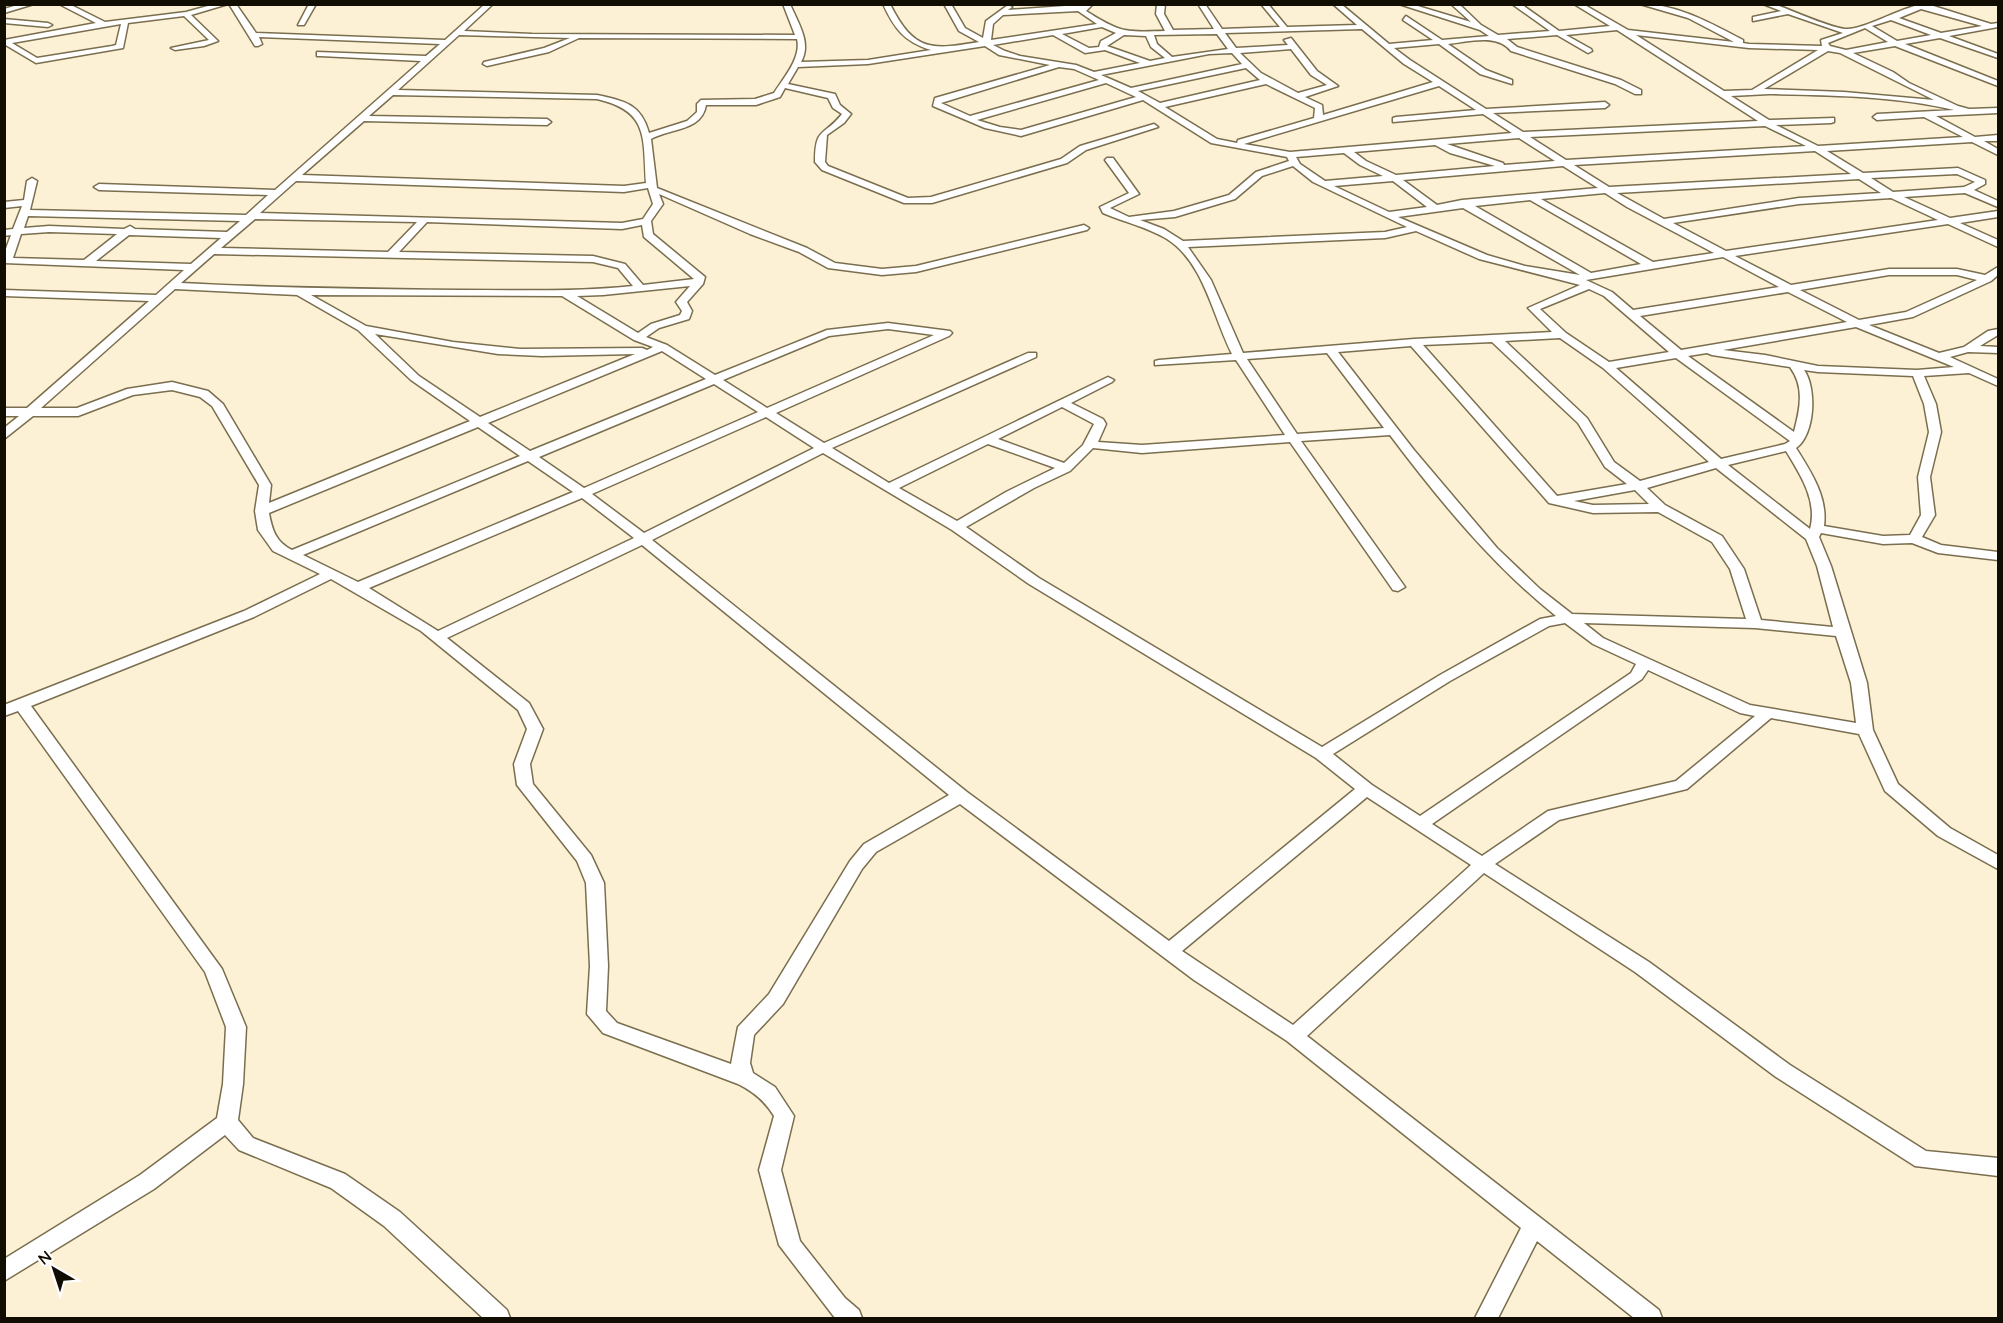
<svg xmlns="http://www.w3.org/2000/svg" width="2003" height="1323" font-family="Quicksand,sans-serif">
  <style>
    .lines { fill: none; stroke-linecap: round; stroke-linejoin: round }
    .street-casing { stroke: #7a6e4e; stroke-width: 3 }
    .street { fill: #fff; fill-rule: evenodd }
  </style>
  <rect width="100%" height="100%" fill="#fdf1d5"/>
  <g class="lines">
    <g class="street-casing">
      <path id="street" d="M21,4h13l-30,9v-4z
        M59,4h10l36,18 81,-10 29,-8h13l-37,11 27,26 -14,5 -29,4 -4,-2 38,-8 -25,-24 -56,7 -5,25 -87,15 -32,-19v-4l92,-17zM121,24l-5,21 -4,1 -75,12 -25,-15z
        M229,4h7l20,29 189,7 40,-36h8l-29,27 68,3 263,1 -12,-31h7c8,19 22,39 11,58l67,-2 63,-10c-27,-8 -37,-22 -48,-46h7c24,48 41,46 89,38l-20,-11 -15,-27h7l14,24 18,10 3,-17 22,-16 4,2 -4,3 85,-6 -7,7c35,22 38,21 79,20l-9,-17 1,-10h8l-1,10 9,16 41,-1 -16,-25h7l17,25 58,-2 -19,-23h7l19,23 70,-2 -24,-21h8l48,40 44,-4 -30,-20 3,-4 36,24 47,-4 -9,-6 -81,-26h12l60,18 -20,-18h8l22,21 17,10 52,-4 -38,-27h9l38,27 51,-5 -36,-22h9l45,26 106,12 -46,-24 -48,-14c38,0 70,19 103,36v3l6,1 73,2 -1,-6 22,-7 -55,-19 -35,7v-4l28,-6 -18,-7h11c20,7 51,22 71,25 18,2 61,-25 82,-25l64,20 7,-1v4l-49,9 49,18v4l-58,-20 -35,6 93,37v5l-103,-40 -42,7 40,19 16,11 49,23 11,3 29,-1v5l-62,3 39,21 23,-2v6h-14l14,8v6l-26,-13 -145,9 36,22 95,-5 27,12v4l-11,6 24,11v6l-33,-14 -61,4 46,21 48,-7v6l-38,6 38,17v7l-50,-23 -213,32 56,29 98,-16h68l28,6 13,-8v8l-7,6 -78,36 -44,8 70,28 25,-6 24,-16 10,-2v6l-18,11 18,1v6l-30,-1 -18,5 48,22v7l-29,-13 -45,3 12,28 5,28 -11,45 5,38 -13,22 19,8 57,7v8l-60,-7 -26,-10 -29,1 -62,-11 -2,4 12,29 36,117 6,47 25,54 52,44 48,27v14l-60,-33 -53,-45 -26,-57 -88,-16 -84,71 -128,31 -64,44 154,98 141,103 136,86 72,7v18l-83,-10 -139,-89 -141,-105 -151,-99 -177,163 352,274 3,8h-28l-97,-77 -39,77h-23l46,-90 -234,-187 -93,-61 -234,-176 -84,48 -14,17 -79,135 -29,31 -4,28 3,10 22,14 19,29 -13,54 19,71 45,57 14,12 3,8h-27l-56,-73 -20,-75 15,-54c-9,-15 -20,-24 -36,-32l-135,-51 -16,-19 3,-48 -4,-83 -9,-22 -60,-76 -3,-21 13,-35 -9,-19 -97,-79 -90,-52 -77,38 -223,89 191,263 24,58 -3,57 -5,36 15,18 92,36 55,38 107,98 3,8h-27l-99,-92 -53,-38 -92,-38 -14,-15 -71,54 -150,92v-22l136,-84 77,-57 6,-34 3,-57 -21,-55 -187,-261 -14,5v-11l240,-94 76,-37 -47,-23 -15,-21 -3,-19 4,-26 -47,-79 -12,-9 -28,-7 -39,5 -55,21h-45l-29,23v-11l15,-12h-15v-8h23l122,-107 -145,-5v-6l152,5 28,-25 -180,-7v-9l7,-19 -7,1v-6l9,-1 9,-23 -18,2v-6l20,-2 3,-19 5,-3 5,3 -7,29 216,5 22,-20 -169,-5 -5,-3 5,-3 176,6 146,-129 -101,-5h-3v-4l109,4 14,-12 -181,-7 3,7 -4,2h-3zM1921,9l61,17 -41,7 -42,-15zM1078,11l19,13 -106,16 2,-16 10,-9zM1891,20l40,15 -34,6 -25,-15zM1102,27l14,6 -15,8 -2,6 -10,1 -27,-14zM1865,28l23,14 -42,8 -16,-4 -2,-3zM1362,29l42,35 29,18 -110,33 -1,-10 -17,-8 33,-11 -21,-15 -26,-33 -7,2 4,5 -52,3 -11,-15zM1617,30l141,91 -235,11 -30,-19 112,-5 4,-3 -4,-3 -119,7 -76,-49 -16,-12 45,-4 41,30 32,10v-4l-26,-10 -38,-26c20,-2 49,-11 63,7l104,33 20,10h6v-4l-20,-10 -104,-33 -10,-8 50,-4 31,18 4,-2 -1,-2 -25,-14zM1217,34l11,15 -56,8 -15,-13 -3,-9zM459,35l111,3 -26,10 -60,14 -1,2 4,2 62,-14 30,-14 218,1c5,19 -15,41 -23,54l-19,6 -54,1 -4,4v8l-10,9 -38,12c-8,-29 -24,-32 -52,-38l-199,-5zM1053,35l32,18 20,-3 35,13 -46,9 -18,-7 -56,-9 -15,-5 -12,-6zM1124,35l22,1 5,11 14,11 -15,3 -43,-15zM1636,35l113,13 69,2 -66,40 -28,1zM985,46l14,9 51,10 -115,33 -2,8 52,22 36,8 122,-36 68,43 76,14 2,4 -33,11 -27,23 -55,16 -45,6 -19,-9 29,-14 -26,-36h-6l-2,2 24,33 -29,14 3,6c21,9 44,14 64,26 37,23 46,78 65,115l-73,6 -4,1v4l81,-5 49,75 -143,10 -44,-3 8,-18 -3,-5 -32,-16 41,-21 2,-2 -6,-3 -219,106 -57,-35 204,-91v-4h-8l-204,90 -48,-30 173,-77 3,-3 -2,-2 -62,-8 -61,7 -112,45 -48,-30 -21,-8 13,-9 30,-9 3,-8 -5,-9 16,-18 2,-7 -52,-43 -2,-13 12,-17 -4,-10 91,40 49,18 29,16 54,7 34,-3 171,-42 2,-2 -5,-3 -168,41 -34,3 -47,-6 -28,-15 -150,-60 -6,-49c20,-11 51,-8 55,-34h50l24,-8 5,-9 43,10 5,10 9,6c-18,23 -27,12 -27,48l7,8 82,33h28l135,-40 19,-13 72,-23 -4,-3 -74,22 -19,13 -130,38 -23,1 -80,-32 -3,-4 2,-27 17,-12 7,-9 -11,-9 -5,-11 -47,-10 10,-17 70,-3zM1291,49l20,26 16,10 -29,8 -37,-20 -21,-20zM1828,51l12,2 94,47 -90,-8 -80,-3zM1232,53l10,11 -111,24 -30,-13 108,-21zM1059,67l15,2 25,11 -129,36 -29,-13zM1246,68l14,12 -100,23 -22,-12zM1106,83l30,14 -115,33 -21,-3 -23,-7zM1266,84l49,24 -1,10 -76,22 -1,3 -20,-4 -52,-32zM1439,86l37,24 -80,7 -3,1v4l90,-8 29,19 -222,19 -46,-8zM1769,94c58,1 129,2 185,16l-77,4 -4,3 4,3 47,-3 39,20 -145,9 -42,-21 55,-2 3,-1v-4l-65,2 -38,-24zM393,95l204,4c52,12 46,38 49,84l-22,3 -322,-11 62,-54 183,4 4,-3 -4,-3 -178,-3zM1765,126l41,20 -240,14 -36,-23zM1519,138l36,23 -51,4 -1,-2 -56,-19zM1435,145l15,8 45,13 -99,9 -30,-14 -12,-9zM1815,151l36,23 -242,13 -35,-22zM1344,153l16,12 23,11 -58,5 -25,-17 -4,-7zM1293,166l20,16 94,45 -22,5 -202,9 -19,-12 -24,-9 35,-3 60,-18 27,-23zM1563,166l35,22 -136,12 -25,5 -34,-25zM1957,174l18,8 -11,5 -71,5 -22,-14zM1859,179l22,14 -82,5 -135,21 -47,-26zM296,181l328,11 24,-4 5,16 -10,15 -21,4 -362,-10zM1393,181l34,26 -38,5 -55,-26zM1605,193l22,14 87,46 -61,9 -112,-63zM1891,198l47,22 -212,31 -53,-28 126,-19zM1530,200l111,64 -50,9 -116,-67zM1463,208l117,67 -55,-9 -38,-11 -89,-38zM28,216l212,5 -13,11 -92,-3 -5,-3 -6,3 -75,-3 -25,2zM255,219l162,3 -29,30 -167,-4zM427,222l195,7 20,-4 2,12 50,42 -51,6 -18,-21 -32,-8 -194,-4zM1416,231l63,28 101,26 -52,23 24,24 -138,7 -171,14 -32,-73 -23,-33 197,-9zM49,232l68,2 -33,26 -71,-2 8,-24zM129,235l92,3 -30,26 -95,-3zM214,254l379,8 25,6 15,18c-57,6 -115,4 -173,4 -93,-1 -186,-2 -279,-7zM1723,257l56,30 -146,23 -21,-18 -26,-12zM1889,275h68l20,5 -71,32 -47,8 -59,-30zM690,286l-14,16 6,9 -2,4 -29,9 -13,9 -61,-37 26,-1zM175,289l122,6 61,35 53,50 59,41 -201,82 2,-18 -48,-81 -15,-13 -36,-9 -45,7 -50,19h-36zM1589,289l15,7 65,56 -60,10 -43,-29 -26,-24zM1788,292l59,30 -166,28 -41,-34zM311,295l251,1 72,44 19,7 -6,3 -5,-2 -122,1 -67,-7 -87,-16zM1856,327l98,40 -37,3 -99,-4 -53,-11 -42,-5zM888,329l46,6 -167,73 -44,-28 106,-44zM375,334l123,20 44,2 93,-2 -155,63 -61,-41zM1560,338l43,30 106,94 -69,19 -26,-19 -27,-44 -82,-77zM1492,342l86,81 27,44 22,17 -70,12 -134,-151zM1411,346l138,157 44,10 65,-1 54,30 18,27 16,50 -174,-5 -32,-25 -43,-41 -83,-98 -76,-98zM662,351l44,28 -176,72 -42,-28zM1327,353l57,75 -87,6 -50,-75zM1707,353l5,2 78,12c15,20 10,42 4,65l-106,-76zM1676,358l114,83 -5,3 -64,15 -105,-91zM1804,370l14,2 95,4 11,28 5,28 -11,45 3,38 -11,20 -27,1 -59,-10c4,-29 -13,-54 -28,-78 19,-13 21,-60 8,-78zM714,384l44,28 -174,76 -45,-31zM1062,407l32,17 -11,21 -19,18 -66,-24zM766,417l48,31 -170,85 -52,-39zM478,427l42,29 -228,94c-16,-8 -20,-20 -23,-37zM1390,435c49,65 102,130 166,181l-16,3 -100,56 -118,72 -283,-169 -73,-51 68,-39 36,-17 23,-23 49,5 148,-11 103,148 5,1 7,-4 -104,-146zM988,444l67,24 -49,24 -49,29 -58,-33zM1786,451c14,23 32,50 24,78l-82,-64zM823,453l129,77 77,54 287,174 39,31 -186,152 -202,-149 -315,-252zM528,461l45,31 -215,90 -55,-27zM1716,468l90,71 11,27 16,61 -72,-7 -17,-51 -22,-33 -57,-31 -18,-17zM1635,490l14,14 -56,1 -19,-4zM582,498l52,40 -196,93 -69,-43zM642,545l307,250 -85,49 -14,17 -81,133 -31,33 -7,37 -114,-41 -11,-12 2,-45 -4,-83 -13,-28 -58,-71 -3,-20 13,-35 -14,-26 -82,-65zM1565,623l28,21 43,20 -5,9 -211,143 -48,-31 -39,-31 117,-73 99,-55zM1584,623l171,5 81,8 15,47 5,40 -106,-18 -147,-67zM1648,670l92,43 15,3 -79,65 -128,30 -66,45 -50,-32 210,-145zM1367,797l104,68 -178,160 -111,-74z
        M309,4h7l-12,21h-6z
        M4,19l44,4 4,2 -4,2 -44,-4z"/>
    </g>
    <use href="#street" class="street"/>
  </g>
  <rect width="2003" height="1323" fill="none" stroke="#120d03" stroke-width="12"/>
  <g transform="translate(54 1269) rotate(321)" stroke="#ffffff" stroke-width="4.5" paint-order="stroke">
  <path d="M0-4.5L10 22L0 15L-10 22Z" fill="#120d03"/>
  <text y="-9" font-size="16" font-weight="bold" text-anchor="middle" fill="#120d03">N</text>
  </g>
</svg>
